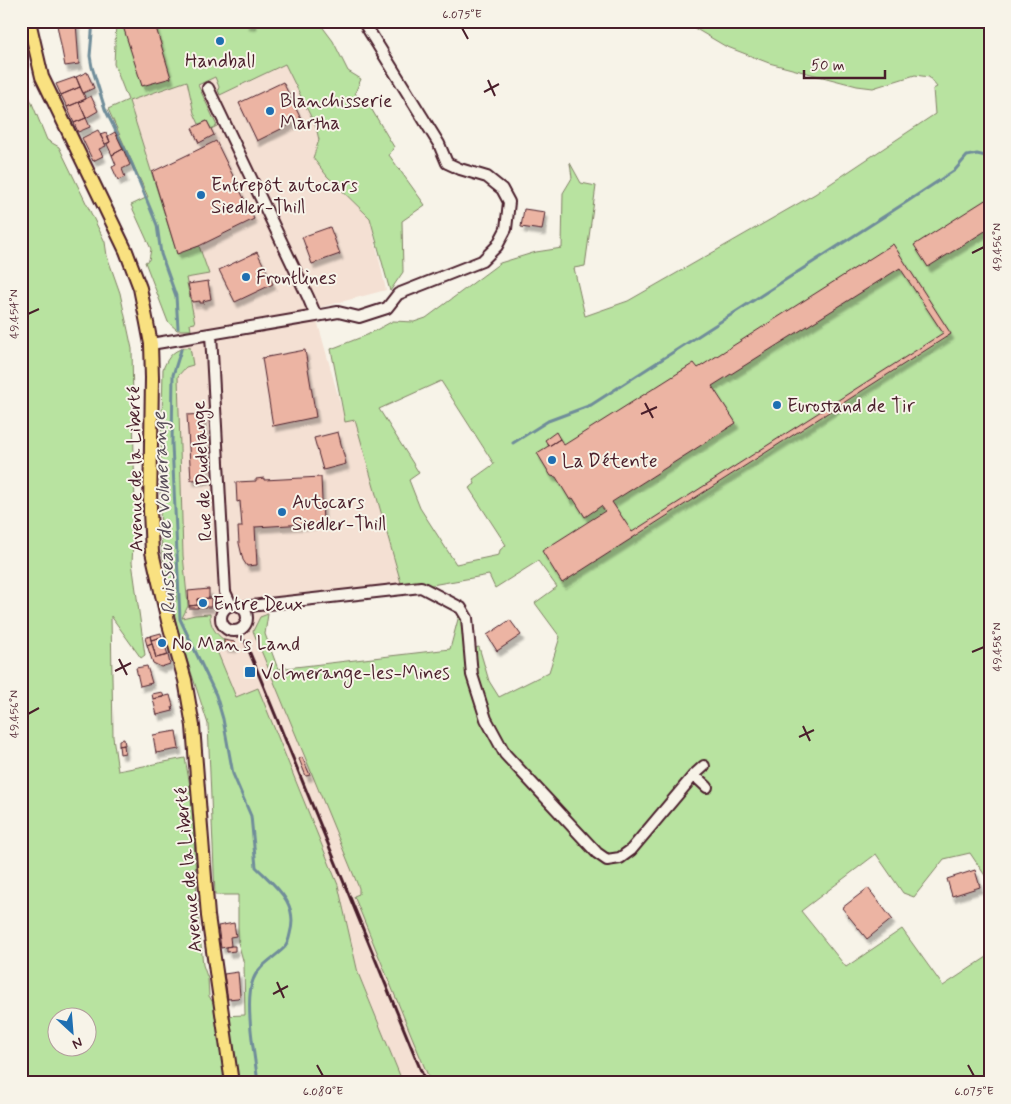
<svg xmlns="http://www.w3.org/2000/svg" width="1011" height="1104" font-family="Mynerve,sans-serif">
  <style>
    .built { fill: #f4e0d3 }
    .green { fill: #b8e3a0; stroke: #818166; fill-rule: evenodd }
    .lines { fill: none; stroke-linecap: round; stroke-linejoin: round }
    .stream { stroke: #6f8d9a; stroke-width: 3 }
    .building { fill: #ecb4a3; stroke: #4a1f2b; fill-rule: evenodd; filter: url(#shadow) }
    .minor-casing { stroke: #4a1f2b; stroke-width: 14 }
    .major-casing { stroke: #4a1f2b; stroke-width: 16 }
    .minor { stroke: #f7f3e8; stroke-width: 10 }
    .major { stroke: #f9e181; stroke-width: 12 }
    .rail { stroke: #4a1f2b; stroke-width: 3 }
    .ticks { fill: none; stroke: #4a1f2b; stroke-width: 2 }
    .poi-dot { fill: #1f6fb2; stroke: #f7f3e8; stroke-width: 2 }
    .labels { text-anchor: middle; stroke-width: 4; stroke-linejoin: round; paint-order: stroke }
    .poi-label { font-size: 19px; fill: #4a1f2b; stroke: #f7f3e8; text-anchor: start }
    .street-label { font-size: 19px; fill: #4a1f2b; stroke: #f7f3e8 }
    .water-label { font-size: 20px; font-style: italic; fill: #594d59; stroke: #f7f3e8 }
    .neatline { fill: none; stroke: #4a1f2b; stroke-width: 2 }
    .ticks-label { font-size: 12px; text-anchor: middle; fill: #4a1f2b }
  </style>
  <defs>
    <filter id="shadow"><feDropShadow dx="3" dy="5.5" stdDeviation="1" flood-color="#0004"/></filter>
  </defs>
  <rect width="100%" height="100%" fill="#f7f3e8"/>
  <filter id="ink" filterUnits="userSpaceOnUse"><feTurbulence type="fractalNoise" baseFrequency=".02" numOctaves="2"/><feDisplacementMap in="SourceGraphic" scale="10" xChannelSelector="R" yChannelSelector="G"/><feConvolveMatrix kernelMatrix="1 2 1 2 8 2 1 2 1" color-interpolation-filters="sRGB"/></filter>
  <g filter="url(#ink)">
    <path class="built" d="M285,64l31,63 11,49 43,42 16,72 -72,19 31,112 10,-1 48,170 -133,14 -2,10h-3l-9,9 103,265v6l-4,3 76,186h-28l-45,-110 -20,-88 -80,-197 -22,9 -19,-46v-16l-5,-8 -2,-13 -15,1 -13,4 6,-13 -5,-51 -5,-179 8,-9 6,-2 -2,-18 -11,2 -2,-19h14l-1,-6 5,-1 -10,-45 24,-4 -32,-20 -48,-154 58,-19 7,32 5,11 8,-3 10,5 -19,-41 17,-8 6,18z"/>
    <path class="green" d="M95,21h223l15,20 15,30 13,8 -6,14 17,17 22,37 -5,8 36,50 -23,16 1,51 -13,19 -20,-73 -43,-42 -14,-18 6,-18 -3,-13 -31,-63 -65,31 -2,-5 1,-3 -4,-10 -17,8 19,41 -6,3 -4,-8 -8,3 -5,-11 -7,-32 -58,20 48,152 22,-7 10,28 -23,4 9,45 -5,1 1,6h-14l-9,-8 -23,-60 4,-2 2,-11 -20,-44 17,-8 -40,-88 20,-9 -14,-36 2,-41 -21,1z
      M686,21h304v862l-20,-30 -26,6 -30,38 -11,-4 -27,-39 -75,57 45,56 56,-38 41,57 47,-31v128h-559l-77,-187 5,-2v-6l-106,-257 7,-14 8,-3 -3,20 13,35 172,-20 11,-41 9,41 9,-2 10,34 10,16 50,-25 11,-35 -25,-34 22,-16 -19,-26 -43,27 -6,-13 -86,15 -48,-170 -10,2 -14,-73 36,-14 26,-14 21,1 12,-4 74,-55 36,-11 26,-4 1,-55 9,-15 -2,-15 11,20 15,3 -11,80 -11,2 11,48 43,-15 187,-107 120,-80 -2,-25 4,-2 -8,-10 -14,-2 -42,13 -16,-2 -88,-23 -44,-17 -34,-20zM441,381l53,83 -21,15 2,5 -6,4 37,57 -6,5 -1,5 -43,9 -36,-56 -11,-28 10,-7 -40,-64z
      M21,56l6,35 20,49 12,7 46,95 2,14 13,37 12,56 3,163 -3,50 13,93 -4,3 -30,-42 2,121 5,34 67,-13 7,39 6,120 5,48 5,14 1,17 12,20 24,-1 -1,-51 -6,-22v-47h-23l-7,-171 -30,-92 -16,-79 -2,-45 3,-139c6,-14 11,-20 27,-22l3,18 -7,2 -8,9 5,179 5,51 -6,12 13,-3 15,-1c0,12 5,19 14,26v6l-7,5 19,46 22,-9 80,197 20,88 45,110h-382zM58,1016h30v30h-30z"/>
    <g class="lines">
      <path class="stream" d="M93,21l-3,35 2,11 13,42 27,55 25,61 4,29 15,42 2,32
        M181,350l-8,25 -1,69 8,175 36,76 7,24 10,55 18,42 5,51c20,20 43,36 34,67 -1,5 -2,10 -6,14 -10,10 -26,18 -31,32 -9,23 2,77 5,103
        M513,443l35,-22 43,-16 317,-204 47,-31 12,-14 10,-2 13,3"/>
    </g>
    <path class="building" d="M129,21h25l17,57 -29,8 -20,-63z
      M247,21h7l-1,4 -7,-1z
      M76,22l3,42 -14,2 -8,-41z
      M87,72l7,16 -11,5 -7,-16z
      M76,77l4,10 -19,8 -5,-11z
      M283,82l18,37 -44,22 -18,-38z
      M80,87l6,12 -19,8 -6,-12z
      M91,96l7,15 -12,7 -7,-16z
      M79,102l7,16 -12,5 -7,-16z
      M86,118l4,9 -12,5 -4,-9z
      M207,121l7,14 -15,8 -7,-15z
      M98,130l8,16 -7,3 4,7 -10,5 -11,-23z
      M115,132l8,17 -11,6 -5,-11 3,-2 -2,-6z
      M106,133l4,9 -5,2 -5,-9z
      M216,141l38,78 -55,27 -22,8 -25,-82z
      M123,149l7,16 -8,4 3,8 -7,3 -6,-13 4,-2 -4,-10z
      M990,197v31l-62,39 -14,-22z
      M524,209l21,3 -3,18 -21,-3z
      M330,227l10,27 -28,10 -10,-27z
      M893,244l58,90 -389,249 -20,-32 63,-40 -4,-5 -16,11 -12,-19 -3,2 -14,-23 -5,-1 -14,-23 23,-14 4,6 130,-82 4,5zM900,268l43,65 -311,199 -20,-30 124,-79 -24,-37z
      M257,252l16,32 -38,18 -16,-32z
      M208,281l3,18 -8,2 1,2h-4v-2l-8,1 -4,-18z
      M305,350l11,67 -43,9 -11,-68z
      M203,414l4,65 -16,1 -4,-65z
      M338,432l8,32 -23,6 -9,-32z
      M556,432l4,7 -11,7 -4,-6z
      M321,477l2,46 -68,4 2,38 -10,1 -4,-6 -4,-17 -1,-16h4l-2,-26 -3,1 -1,-20 20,-1v-2l8,-1v2z
      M172,588l2,6 -5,1 -2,-6z
      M209,589v9l-12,1 1,6 -9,1 -1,-15z
      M211,598v9h-13l-1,-8z
      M198,605v3h-9v-2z
      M510,620l11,15 -24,16 -10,-16z
      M161,633l1,4 -11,3 -1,-4z
      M150,636l2,7 -5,2 -2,-7z
      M162,637l6,18 -12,3 -5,-18z
      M224,640l11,2 -1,5 -10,-1z
      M152,643l4,15 12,-3 2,9 -9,3 -8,-4 -6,-18z
      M147,666l5,17 -12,3 -4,-18z
      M162,692l2,5 -11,2 -1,-5z
      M170,695l3,11 -1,1 1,4 -16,4 -4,-16z
      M176,731l3,18 -23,4 -3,-18z
      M124,739l1,6 -6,1v-6z
      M124,745l1,8 -5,1 -1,-8z
      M302,757l8,18 -4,1 -7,-17z
      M975,870l5,17 -28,9 -5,-17z
      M868,888l24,31 -25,20 -25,-31z
      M234,923l2,13 -6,1 1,9 -10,2 -3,-22z
      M231,946h4v5l-8,1v-5z
      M238,972l2,24 -2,2 -10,1 -4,-25z"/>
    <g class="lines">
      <g class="minor-casing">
        <path id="minor" d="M316,316l22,-4 21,5 28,-9 11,-14 84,-33 15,-15 9,-17 3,-27 -7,-13 -15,-12 -27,-8 -13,-6 -8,-19 -76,-123
          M211,334l14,258 6,13
          M151,344l165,-28 -8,-19 -100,-209
          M221 618a13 13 0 1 1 26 0a13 13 0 1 1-26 0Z
          M242,607l179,-20 40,21 6,10 5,57 14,44 19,35 92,99 10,7 13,-2 11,-8 63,-75 13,12
          M694,775l10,-9"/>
      </g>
      <g class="major-casing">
        <path id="major" d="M29,21l13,56 84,174 14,37 7,35 4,21 1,34 -2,133 2,41 16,69 17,59 8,46 15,190 24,167"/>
      </g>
      <use href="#minor" class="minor"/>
      <use href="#major" class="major"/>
      <path class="rail" d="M245,641l181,442"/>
    </g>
  </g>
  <path class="ticks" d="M462,28l6,11M488,80l7,16M484,92l15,-8M972,253l12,-6M28,314l11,-5M645,403l8,15M641,414l16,-7M972,652l12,-5M119,659l8,16M115,671l16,-8M28,714l11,-6M803,726l7,15M799,737l15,-7M277,982l7,16M273,994l15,-8M317,1065l6,11M968,1065l6,11"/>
  <g class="poi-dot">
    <circle cx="220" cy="41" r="5"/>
    <circle cx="270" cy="111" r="5"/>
    <circle cx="201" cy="195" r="5"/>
    <circle cx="246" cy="277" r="5"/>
    <circle cx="777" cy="405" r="5"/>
    <circle cx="552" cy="460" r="5"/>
    <circle cx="282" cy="512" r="5"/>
    <circle cx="203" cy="603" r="5"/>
    <circle cx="162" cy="643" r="5"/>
    <rect x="244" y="666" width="12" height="12" rx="2.5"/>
  </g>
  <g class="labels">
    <g class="poi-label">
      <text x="220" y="67" text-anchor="middle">Handball</text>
      <text x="280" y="107">Blanchisserie<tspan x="280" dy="22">Martha</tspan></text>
      <text x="211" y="191">Entrepôt autocars<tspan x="211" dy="22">Siedler-Thill</tspan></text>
      <text x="256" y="284">Frontlines</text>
      <text x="787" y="412">Eurostand de Tir</text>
      <text x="562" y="467">La Détente</text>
      <text x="292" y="508">Autocars<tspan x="292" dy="22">Siedler-Thill</tspan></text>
      <text x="213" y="610">Entre Deux</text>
      <text x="172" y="650">No Man's Land</text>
      <text x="261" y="679">Volmerange-les-Mines</text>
    </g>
    <g class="street-label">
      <text transform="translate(134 469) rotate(-91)" y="7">Avenue de la Liberté</text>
      <text transform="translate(201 471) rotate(-93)" y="7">Rue de Dudelange</text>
      <text transform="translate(187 870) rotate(-95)" y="7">Avenue de la Liberté</text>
    </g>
    <g class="water-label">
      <text transform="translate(163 513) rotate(-93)" y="7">Ruisseau de Volmerange</text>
    </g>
  </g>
  <rect width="1011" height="1104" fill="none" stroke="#f7f3e8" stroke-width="55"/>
  <g transform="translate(72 1032) rotate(154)"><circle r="24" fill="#f7f3e8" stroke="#b29e9c"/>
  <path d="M0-4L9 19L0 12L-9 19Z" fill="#1f6fb2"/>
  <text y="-8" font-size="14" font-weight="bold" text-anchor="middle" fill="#4a1f2b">N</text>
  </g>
  <path d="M804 70v8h81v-8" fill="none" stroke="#4a1f2b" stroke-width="2.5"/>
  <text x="811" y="70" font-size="15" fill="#4a1f2b" stroke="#f7f3e8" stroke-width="4" paint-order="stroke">50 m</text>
  <rect x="28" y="28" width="956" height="1048" class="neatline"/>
  <g class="ticks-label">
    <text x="462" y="18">6.075°E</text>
    <text transform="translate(997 247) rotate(-90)" y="4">49.456°N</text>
    <text transform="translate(14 314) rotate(-90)" y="4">49.454°N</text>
    <text transform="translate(997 647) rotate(-90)" y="4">49.458°N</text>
    <text transform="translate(14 714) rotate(-90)" y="4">49.456°N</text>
    <text x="323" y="1095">6.080°E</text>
    <text x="974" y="1095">6.075°E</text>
  </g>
</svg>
